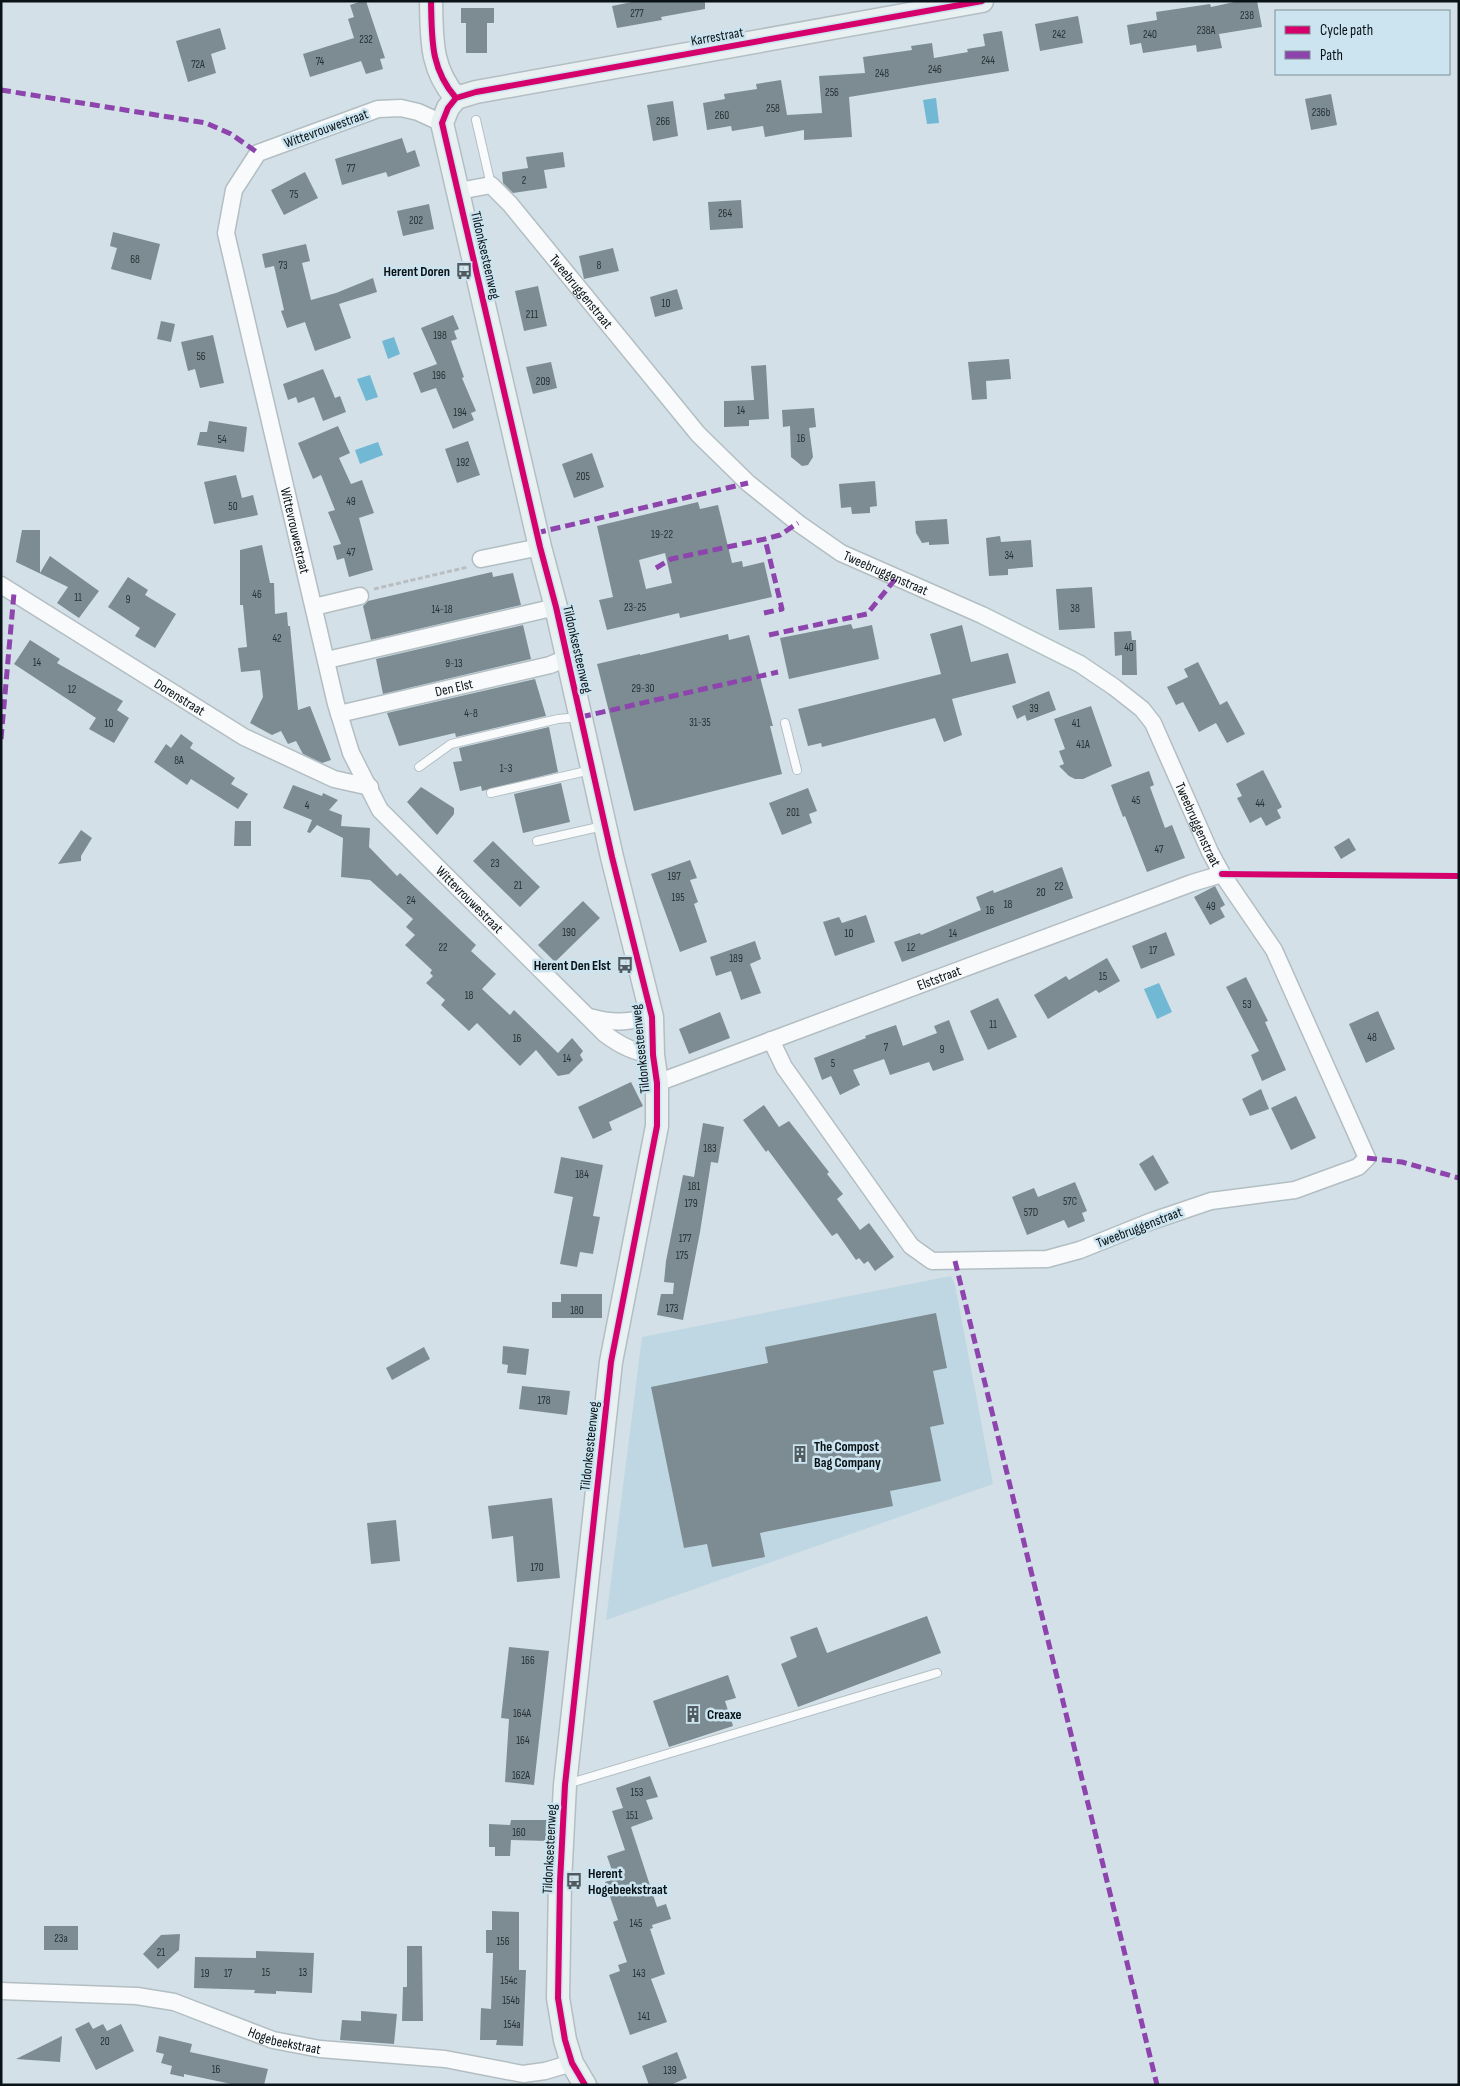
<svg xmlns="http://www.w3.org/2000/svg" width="1460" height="2086" font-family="'Sofia Sans Condensed',sans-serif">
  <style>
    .built { fill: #bfd7e2 }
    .water { fill: #70b8d4 }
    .building { fill: #7d8c93; fill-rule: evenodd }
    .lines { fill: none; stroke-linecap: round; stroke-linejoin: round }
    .lane-casing { stroke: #b3bec3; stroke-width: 10 }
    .street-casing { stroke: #b3bec3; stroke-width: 19 }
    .secondary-casing { stroke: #b3bec3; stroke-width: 25 }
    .path { stroke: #b9bec0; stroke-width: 3; stroke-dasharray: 5 2.5; stroke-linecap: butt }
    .lane { stroke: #f8fafb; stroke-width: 8 }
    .street { stroke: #f8fafb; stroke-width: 16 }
    .secondary { stroke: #e9f0f2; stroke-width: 22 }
    .quiet { stroke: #8e44ad; stroke-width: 5; stroke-dasharray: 10 5; stroke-linecap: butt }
    .cycleway-casing { stroke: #cbe4ef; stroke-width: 9 }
    .cycleway { stroke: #d6006c; stroke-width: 6 }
    .labels { text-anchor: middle; stroke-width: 5; stroke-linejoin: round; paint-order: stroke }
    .number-label { font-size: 11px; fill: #263035 }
    .street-label { font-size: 14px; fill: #091216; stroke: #cbe4ef }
    .poi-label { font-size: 14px; font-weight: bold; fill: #091216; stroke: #cbe4ef; text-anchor: start }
  </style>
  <rect width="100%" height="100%" fill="#d3e0e7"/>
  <path class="built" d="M951,1276l4,9 38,199 -387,136 36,-283z"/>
  <path class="water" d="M936,98l3,25 -12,1 -4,-24z
    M394,337l6,17 -12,5 -6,-18z
    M370,375l8,22 -12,4 -9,-22z
    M378,442l5,13 -23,9 -5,-14z
    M1159,983l13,29 -15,7 -13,-30z"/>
  <path class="building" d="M362,1h4l19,57 -5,1 3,10 -17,5 -5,-13 -51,16 -7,-23 51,-16 -6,-19 6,-2 -4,-12z
    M637,1h68v8l-44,8 1,3 -45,8 -5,-22z
    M1239,1h18l5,26 -43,7 3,14 -25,4 -1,-7 -53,8 -2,-10 -11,2 -3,-20 30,-5 -1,-8 54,-8 1,3z
    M461,8h33v15h-7v30h-21v-30h-5z
    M1078,16l5,27 -43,8 -5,-27z
    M220,28l6,21 -15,5 5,19 -28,9 -12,-41z
    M1002,31l7,40 -160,26 3,40 -48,3v-10l-39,7 -2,-11 -31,5 -1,-5 -24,4 -4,-27 22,-4 -1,-5 33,-5 -1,-5 25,-4 6,35 35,-2 -3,-37 46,-3 -2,-16 49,-7 -1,-4 21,-3 2,15 34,-6 -1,-3 18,-3 -2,-12z
    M1331,94l6,31 -26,5 -6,-31z
    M673,101l5,35 -25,5 -6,-36z
    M402,138l5,15 8,-3 5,16 -32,11 -2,-5 -44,13 -7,-26z
    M563,152l2,15 -21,3 3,18 -34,5 -10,-10 -1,-11 26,-4 -2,-11z
    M305,172l13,26 -34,17 -13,-25z
    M741,200l2,28 -33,2 -2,-28z
    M429,204l5,25 -31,7 -6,-25z
    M113,232l47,12 -9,36 -40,-11 6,-21 -7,-2z
    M306,244l4,17 -8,2 9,37 25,-7 37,-15 4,14 -38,12 12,34 -36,13 -10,-29 -18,6 -6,-17 3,-1 -10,-44 -9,2 -3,-14z
    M613,248l6,23 -35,8 -5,-23z
    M538,286l9,40 -23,5 -9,-40z
    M677,289l6,20 -28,8 -5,-20z
    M453,315l6,14 -5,2 3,8 -6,2 13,36 -2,1 14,33 -5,2 3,7 -21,9 -17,-41 -15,5 -8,-20 24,-9 -16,-36z
    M161,321l14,3 -4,18 -14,-3z
    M213,335l11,48 -24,5 -5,-19 -7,2 -7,-29z
    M1009,359l2,20 -25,2 1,18 -15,1 -4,-38z
    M551,362l6,26 -24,6 -7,-27z
    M766,365l3,54 -20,1v6l-25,1v-26l30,-1 -3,-34z
    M323,369l12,29 5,-2 6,16 -23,9 -9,-24 -16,6 -2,-6 -8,3 -5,-16z
    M814,408l2,19 -7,1 4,29 -5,8 -6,1 -11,-9 -1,-31 -7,1 -1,-17z
    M209,421l38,6 -3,25 -47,-7 3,-13h7z
    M338,426l12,27 -11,5 12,26 11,-4 12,33 -15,5 14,52 -24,7 -5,-19 -7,2 -4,-14 8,-2 -13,-32 7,-2 -14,-35 -8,4 -15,-36z
    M468,441l12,34 -23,8 -12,-34z
    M592,453l12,34 -30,11 -12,-34z
    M236,475l6,23 11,-3 5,20 -44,9 -10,-42z
    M875,481l2,25 -7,1v6l-18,1 -1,-7 -10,1 -2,-24z
    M698,502l2,7 18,-4 14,58 10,-2 1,6 21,-5 8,35 -92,21 -1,-5 -72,17 -8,-30 14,-3 -16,-71zM665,553l7,30 -26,6 -7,-29z
    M947,519l2,25 -20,1v-3l-7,1 -6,-10 -1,-12z
    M22,530h18v43l10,-17 49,35 -20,27 -22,-15 11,-16 -52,-25z
    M1000,536l1,6 30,-2 2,27 -25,2v6l-19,1 -3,-38z
    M262,545l8,38h4l1,31 12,-2 1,14h2l8,84 12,-4 21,54 -9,3 -19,-9 -7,-13 -8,3 -7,-13 -9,4 -22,-12 13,-26 -3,-27 -19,2 -3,-24 9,-1 -4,-42h-3v-55z
    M492,572l1,5 20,-4 8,32 -150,35 -8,-34 5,-5z
    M128,577l20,13 -3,5 31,19 -21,34 -20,-12 5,-8 -32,-21z
    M1092,587l3,41 -36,2 -3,-41z
    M851,624l2,5 19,-4 7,34 -90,20 -9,-41z
    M523,625l8,34 -148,35 -7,-35z
    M962,625l9,37 37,-9 8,30 -64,16 10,36 -18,7 -9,-24 -113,29 -1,-4 -13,3 -10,-37 143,-35 -11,-40z
    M1131,631l1,9h4l1,35h-15v-20l-7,1 -1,-24z
    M728,634l1,6 20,-5 24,91h-3l12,48 -148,37 -37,-147 43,-10v1z
    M30,640l30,19 -3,4 66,38 -6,9 12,8 -15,25 -25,-14 7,-11 -82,-54z
    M1198,662l22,43 7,-4 18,33 -18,9 -11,-20 -17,9 -16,-30 -7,3 -9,-18 21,-10 -4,-8z
    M535,679l11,37 -90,21 -1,-4 -56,13 -12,-33z
    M1049,691l7,19 -29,11 -2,-6 -8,4 -5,-13z
    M1091,706l21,60 -29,13h-8l-6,-3 -10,-10 5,-2 -5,-13 6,-2 -11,-30z
    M549,727l9,45 -76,19 -1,-5 -21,5 -7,-29 9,-1 -3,-13z
    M181,734l12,9 -3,5 45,30 -4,6 17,10 -10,15 -47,-30 -4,6 -33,-23 12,-18 5,4z
    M1263,770l19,37 -5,3 4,8 -15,8 -5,-9 -11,6 -13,-25 5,-2 -6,-12z
    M1149,771l5,14 -4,2 15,41 7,-3 13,33 -38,14 -22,-56 -2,1 -12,-32z
    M561,783l9,39 -47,11 -9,-39z
    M293,785l29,11 1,-3 15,7 -9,10 13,5 -1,11 29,2 -1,19 28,29 3,-3 76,72 -5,6 25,23 -14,15 28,26 4,-5 44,43 14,-15 11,13 -3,4 3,5 -14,14 -11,2 -22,-26 -16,16 -43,-43 -8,8 -28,-26 4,-5 -19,-17 7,-7 -3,-3 2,-3 -27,-25 10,-10 -9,-8 7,-8 -43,-39 -29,-3 2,-39 -26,-13 -7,8 -3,-1 5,-12 -29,-12z
    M421,787l33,21v6l-17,21 -30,-33z
    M808,788l9,23 -8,3 3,9 -30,12 -13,-32z
    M235,821h16v25h-17z
    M81,830l11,8 -11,18v5l-23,3z
    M1349,838l7,12 -15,9 -7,-12z
    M493,841l47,46 -20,20 -47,-46z
    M690,860l7,18 -7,2 8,22 -4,2 13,38 -27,10 -29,-78z
    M1062,867l11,31 -171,64 -8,-20 26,-9 1,2 60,-25 -5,-13 17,-7 1,3z
    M1215,886l10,19 -5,3 5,9 -15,8 -16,-28z
    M583,901l17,17 -45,44 -17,-17z
    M866,915l9,27 -40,14 -12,-34 16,-5 3,6z
    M1166,932l9,23 -34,14 -9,-23z
    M755,941l6,18 -11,5 11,29 -20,7 -10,-29 -15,5 -6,-19z
    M1107,958l13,23 -21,12 -3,-3 -48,29 -14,-24 32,-19 3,4z
    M1246,977l22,44 -3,1 21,48 -24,11 -11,-26 8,-4 -33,-64z
    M998,998l19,39 -29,13 -18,-39z
    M1378,1011l17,38 -29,14 -17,-39z
    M720,1012l10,26 -41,16 -10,-25z
    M949,1020l15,40 -31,11 -4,-9 -39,13 -6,-16 -31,11 7,15 -20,10 -9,-19 -9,4 -8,-22 52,-20 -1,-2 31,-11 7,21 34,-13 -3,-7z
    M631,1082l12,24 -34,16 3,8 -19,9 -15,-32z
    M1261,1089l8,20 -19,7 -8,-17z
    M1296,1096l20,42 -25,12 -20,-42z
    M764,1105l15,22 10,-6 40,51 -2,2 16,20 -6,5 23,31 9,-7 25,34 -19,14 -7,-10 -4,3 -5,-6 -3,2 -19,-27 -5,3 -64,-86 -2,2 -23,-32z
    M703,1123l21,4 -6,36 -7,-1 -11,70 -17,88 -26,-5 4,-21h12l1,-11 -10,-1 2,-21 17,-86 11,2z
    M1153,1155l16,28 -14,8 -16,-27z
    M561,1157l42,8 -10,51 7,1 -7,37 -13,-2 -3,15 -17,-3 13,-67 -19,-4z
    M1075,1182l12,29 -5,2 3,8 -17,7 -4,-8 -37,15 -15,-38 22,-9 4,9z
    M561,1294h41v24h-50v-16h9z
    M936,1313l11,55 -14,3 11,53 -14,3 11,54 -51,10 3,15 -133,27 5,24 -53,10 -5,-23 -23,4 -33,-161 117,-24 -3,-16z
    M503,1346l26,3 -3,26 -19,-2 1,-8 -6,-1z
    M424,1347l6,12 -38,21 -6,-12z
    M522,1386l48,5 -3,24 -48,-6z
    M552,1498l8,80 -43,4 -4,-46 -21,3 -4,-33z
    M396,1520l4,41 -29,3 -4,-41z
    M927,1616l14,37 -143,54 -17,-43 16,-7 -7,-20 27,-10 10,26z
    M509,1647l40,4 -15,134 -29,-3 4,-63 -8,-1z
    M728,1675l8,23 -11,3 8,25 -64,21 -16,-46z
    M650,1776l8,21 -12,3 7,19 -22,8 26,80 9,-3 5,15 -19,6 1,3 -3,1 15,45 -14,5 16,43 -37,13 -21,-60 11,-4 -2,-6 9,-3 -14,-40 5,-2 -13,-38 10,-3 -8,-23 18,-6 -13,-39 11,-3 -7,-20z
    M511,1820h39l-2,21 -37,-1 -1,16h-15v-9h-6v-23l21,1z
    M492,1911l27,1v58h7l-3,76 -27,-1 1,-5h-17l1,-32 10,1 2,-56h-7v-23h6z
    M44,1926h34v24h-34z
    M180,1934l-1,16 -21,19 -15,-15 18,-19z
    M407,1946h15l1,75h-21l1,-34h4z
    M256,1951l58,2 -2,40 -36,-2v3l-22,-1 1,-3 -61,-2 1,-31 61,1z
    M361,2011l36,3 -3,30 -54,-4 2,-20 19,1z
    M89,2022l4,7 10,-5 4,7 14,-7 13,27 -38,19 -21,-41z
    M62,2036l-2,26 -44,-3z
    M159,2036l33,8 -2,8 78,17 -4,16h-28l-52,-11v3l-14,-3 2,-8 -11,-3 3,-9 -8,-2z
    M677,2052l10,26 -17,7h-21l-7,-19z"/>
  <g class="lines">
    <g class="lane-casing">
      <path id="lane" d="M476,120l15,65
        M785,723l12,47
        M419,767l32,-23 107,-25 21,-2
        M491,793l100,-23
        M537,841l66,-15
        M567,1784l370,-111"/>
    </g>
    <g class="street-casing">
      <g id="street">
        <path id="s1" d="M442,123l-24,-11 -17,-4 -23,1 -120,44 -24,37 -8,43 110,471 15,49 29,57 225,224c16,12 29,18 48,21"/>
        <path id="s2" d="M459,191l32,-6 19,19 188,230 50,49 50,40 43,30 141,62 98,49 34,23 28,22 11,14 57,129 12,22 52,76 93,208 -9,9 -63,23 -84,11 -59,20 -72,29 -33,9 -115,2 -21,-15 -127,-179 -13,-27"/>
        <path d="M481,559l59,-12"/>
        <path id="s3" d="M1,585l243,152 90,42 36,8"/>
        <path d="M314,607l46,-11"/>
        <path d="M327,660l229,-53"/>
        <path id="s4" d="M339,714l211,-49 17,-7"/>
        <path d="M589,1017c25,7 37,5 63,0"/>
        <path id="s5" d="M657,1083l535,-200 30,-9"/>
        <path id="s6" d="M1,1991l136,5 37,6 99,38 47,9 125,10 78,15 22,-3 27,-8"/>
      </g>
    </g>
    <g class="secondary-casing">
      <path id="secondary" d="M431,1c1,38 -1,67 25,97
        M456,98l-8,10 -6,15 98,424 16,60 56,250 40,160 1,38 4,28v43l-46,236 -46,423 -5,97 -2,116 7,42 7,23 13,22
        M456,98l20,-6 506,-91"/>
    </g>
    <path class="path" d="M374,589l94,-22"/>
    <use href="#lane" class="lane"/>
    <use href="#street" class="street"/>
    <use href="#secondary" class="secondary"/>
    <path class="quiet" d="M1,90l205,33 25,11 27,19
      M536,533l212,-50
      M656,568l15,-9 94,-20 15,-4 18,-12
      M764,613l18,-4 -17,-70
      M769,635l98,-21 30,-37
      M581,717l197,-45
      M1,739l13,-146
      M1367,1158l35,4 57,16
      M955,1261l202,824"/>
    <g class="cycleway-casing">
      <path id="cycleway" d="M431,1c1,38 -1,67 25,97
        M456,98l-8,10 -6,15 98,424 16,60 56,250 40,160 1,38 4,28v43l-46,236 -46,423 -5,97 -2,116 7,42 7,23 13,22
        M456,98l20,-6 506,-91
        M1222,874l237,2"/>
    </g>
    <use href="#cycleway" class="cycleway"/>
  </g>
  <defs>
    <g id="bus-bare" transform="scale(1.35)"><path d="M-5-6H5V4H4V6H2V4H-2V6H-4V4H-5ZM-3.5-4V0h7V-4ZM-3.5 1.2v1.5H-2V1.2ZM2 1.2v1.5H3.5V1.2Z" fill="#505a5f" stroke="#cbe4ef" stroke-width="2.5" paint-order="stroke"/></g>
    <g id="building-bare" transform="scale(1.35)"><path d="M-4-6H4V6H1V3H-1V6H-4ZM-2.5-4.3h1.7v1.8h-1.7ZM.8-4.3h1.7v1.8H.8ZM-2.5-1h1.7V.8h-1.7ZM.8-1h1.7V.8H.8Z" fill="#505a5f" stroke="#cbe4ef" stroke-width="2.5" paint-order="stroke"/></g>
  </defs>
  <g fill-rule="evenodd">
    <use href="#bus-bare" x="464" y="271"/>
    <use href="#bus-bare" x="625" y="965"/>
    <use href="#building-bare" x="800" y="1454"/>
    <use href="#building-bare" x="693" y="1714"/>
    <use href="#bus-bare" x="574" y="1881"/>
  </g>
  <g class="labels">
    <g class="number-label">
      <text x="637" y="17">277</text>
      <text x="1247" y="19">238</text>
      <text x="1206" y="34">238A</text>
      <text x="1059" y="38">242</text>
      <text x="1150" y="38">240</text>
      <text x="366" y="43">232</text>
      <text x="988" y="64">244</text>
      <text x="320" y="65">74</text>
      <text x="198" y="68">72A</text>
      <text x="935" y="73">246</text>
      <text x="882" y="77">248</text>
      <text x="832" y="96">256</text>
      <text x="773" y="112">258</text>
      <text x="1321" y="116">236b</text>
      <text x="722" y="119">260</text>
      <text x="663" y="125">266</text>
      <text x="351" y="172">77</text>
      <text x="524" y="184">2</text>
      <text x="294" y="198">75</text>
      <text x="725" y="217">264</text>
      <text x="416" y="224">202</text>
      <text x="135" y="263">68</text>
      <text x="283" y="269">73</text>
      <text x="599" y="269">8</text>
      <text x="666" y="307">10</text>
      <text x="532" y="318">211</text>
      <text x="440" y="339">198</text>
      <text x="201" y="360">56</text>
      <text x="439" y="379">196</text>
      <text x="543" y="385">209</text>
      <text x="741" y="414">14</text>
      <text x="460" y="416">194</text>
      <text x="801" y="442">16</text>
      <text x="222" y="443">54</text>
      <text x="463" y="466">192</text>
      <text x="583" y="480">205</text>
      <text x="351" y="505">49</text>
      <text x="233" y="510">50</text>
      <text x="662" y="538">19-22</text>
      <text x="351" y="556">47</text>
      <text x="1009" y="559">34</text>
      <text x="257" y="598">46</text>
      <text x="78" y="601">11</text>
      <text x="128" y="603">9</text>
      <text x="635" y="611">23-25</text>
      <text x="1075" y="612">38</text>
      <text x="442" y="613">14-18</text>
      <text x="277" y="642">42</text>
      <text x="1129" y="651">40</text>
      <text x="37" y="666">14</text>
      <text x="454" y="667">9-13</text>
      <text x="643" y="692">29-30</text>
      <text x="72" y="693">12</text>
      <text x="1034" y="712">39</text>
      <text x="471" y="717">4-8</text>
      <text x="700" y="726">31-35</text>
      <text x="109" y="727">10</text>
      <text x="1076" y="727">41</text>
      <text x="1083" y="748">41A</text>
      <text x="179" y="764">8A</text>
      <text x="506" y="772">1-3</text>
      <text x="1136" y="804">45</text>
      <text x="1260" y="807">44</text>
      <text x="307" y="809">4</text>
      <text x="793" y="816">201</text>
      <text x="1159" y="853">47</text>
      <text x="495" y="867">23</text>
      <text x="674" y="880">197</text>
      <text x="518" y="889">21</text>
      <text x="1059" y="890">22</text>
      <text x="1041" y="896">20</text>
      <text x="678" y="901">195</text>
      <text x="411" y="904">24</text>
      <text x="1008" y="908">18</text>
      <text x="1211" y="910">49</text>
      <text x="990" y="914">16</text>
      <text x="569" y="936">190</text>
      <text x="849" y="937">10</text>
      <text x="953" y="937">14</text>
      <text x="443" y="951">22</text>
      <text x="911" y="951">12</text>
      <text x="1153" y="954">17</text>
      <text x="736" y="962">189</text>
      <text x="1103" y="980">15</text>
      <text x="469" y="999">18</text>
      <text x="1247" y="1008">53</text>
      <text x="993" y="1028">11</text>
      <text x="1372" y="1041">48</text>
      <text x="517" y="1042">16</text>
      <text x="886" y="1051">7</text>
      <text x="942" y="1053">9</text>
      <text x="567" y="1062">14</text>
      <text x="833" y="1067">5</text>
      <text x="710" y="1152">183</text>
      <text x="582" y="1178">184</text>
      <text x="694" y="1190">181</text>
      <text x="1070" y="1205">57C</text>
      <text x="691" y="1207">179</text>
      <text x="1031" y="1216">57D</text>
      <text x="685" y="1242">177</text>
      <text x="682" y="1259">175</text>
      <text x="672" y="1312">173</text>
      <text x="577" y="1314">180</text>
      <text x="544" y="1404">178</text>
      <text x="537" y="1571">170</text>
      <text x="528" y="1664">166</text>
      <text x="522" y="1717">164A</text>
      <text x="523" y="1744">164</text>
      <text x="521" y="1779">162A</text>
      <text x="637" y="1796">153</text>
      <text x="632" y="1819">151</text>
      <text x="519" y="1836">160</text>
      <text x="636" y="1927">145</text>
      <text x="61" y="1942">23a</text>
      <text x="503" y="1945">156</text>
      <text x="161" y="1956">21</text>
      <text x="266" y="1976">15</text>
      <text x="303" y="1976">13</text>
      <text x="205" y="1977">19</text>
      <text x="228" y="1977">17</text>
      <text x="639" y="1977">143</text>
      <text x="509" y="1984">154c</text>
      <text x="511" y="2004">154b</text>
      <text x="644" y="2020">141</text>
      <text x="512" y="2028">154a</text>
      <text x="105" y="2045">20</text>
      <text x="216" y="2073">16</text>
      <text x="670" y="2074">139</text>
    </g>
    <g class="street-label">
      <text transform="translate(717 36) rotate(-10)" y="5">Karrestraat</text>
      <text transform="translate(326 128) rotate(-20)" y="5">Wittevrouwestraat</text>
      <text transform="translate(486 255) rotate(77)" y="5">Tildonksesteenweg</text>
      <text dy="5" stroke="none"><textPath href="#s2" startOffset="172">Tweebruggenstraat</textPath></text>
      <text dy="5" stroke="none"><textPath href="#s1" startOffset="588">Wittevrouwestraat</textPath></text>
      <text dy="5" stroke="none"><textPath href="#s2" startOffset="592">Tweebruggenstraat</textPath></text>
      <text transform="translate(578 649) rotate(77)" y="5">Tildonksesteenweg</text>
      <text dy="5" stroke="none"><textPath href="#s4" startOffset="118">Den Elst</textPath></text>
      <text dy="5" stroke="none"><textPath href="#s3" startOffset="211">Dorenstraat</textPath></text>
      <text dy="5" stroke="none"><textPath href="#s2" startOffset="1012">Tweebruggenstraat</textPath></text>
      <text dy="5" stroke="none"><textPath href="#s1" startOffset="1008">Wittevrouwestraat</textPath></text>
      <text dy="5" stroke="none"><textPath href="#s5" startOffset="301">Elststraat</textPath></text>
      <text transform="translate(640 1049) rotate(-96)" y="5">Tildonksesteenweg</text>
      <text transform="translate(1139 1227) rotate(-21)" y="5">Tweebruggenstraat</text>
      <text transform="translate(589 1446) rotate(-84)" y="5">Tildonksesteenweg</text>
      <text transform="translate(549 1849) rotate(-87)" y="5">Tildonksesteenweg</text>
      <text dy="5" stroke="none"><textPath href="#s6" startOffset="291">Hogebeekstraat</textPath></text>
    </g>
    <g class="poi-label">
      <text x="450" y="276" text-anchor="end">Herent Doren</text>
      <text x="611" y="970" text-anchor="end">Herent Den Elst</text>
      <text x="814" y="1451">The Compost<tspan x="814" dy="16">Bag Company</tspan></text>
      <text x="707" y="1719">Creaxe</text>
      <text x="588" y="1878">Herent<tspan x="588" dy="16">Hogebeekstraat</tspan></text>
    </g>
  </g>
  <rect width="1460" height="2086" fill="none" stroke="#091216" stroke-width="5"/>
  <rect x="1275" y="10" width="175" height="65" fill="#cbe4ef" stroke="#7d9098"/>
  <rect x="1285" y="26" width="25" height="8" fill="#d6006c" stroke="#7d9098"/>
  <text x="1320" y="35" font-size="15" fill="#091216">Cycle path</text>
  <rect x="1285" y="51" width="25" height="8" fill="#8e44ad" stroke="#7d9098"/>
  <text x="1320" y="60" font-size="15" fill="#091216">Path</text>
</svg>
